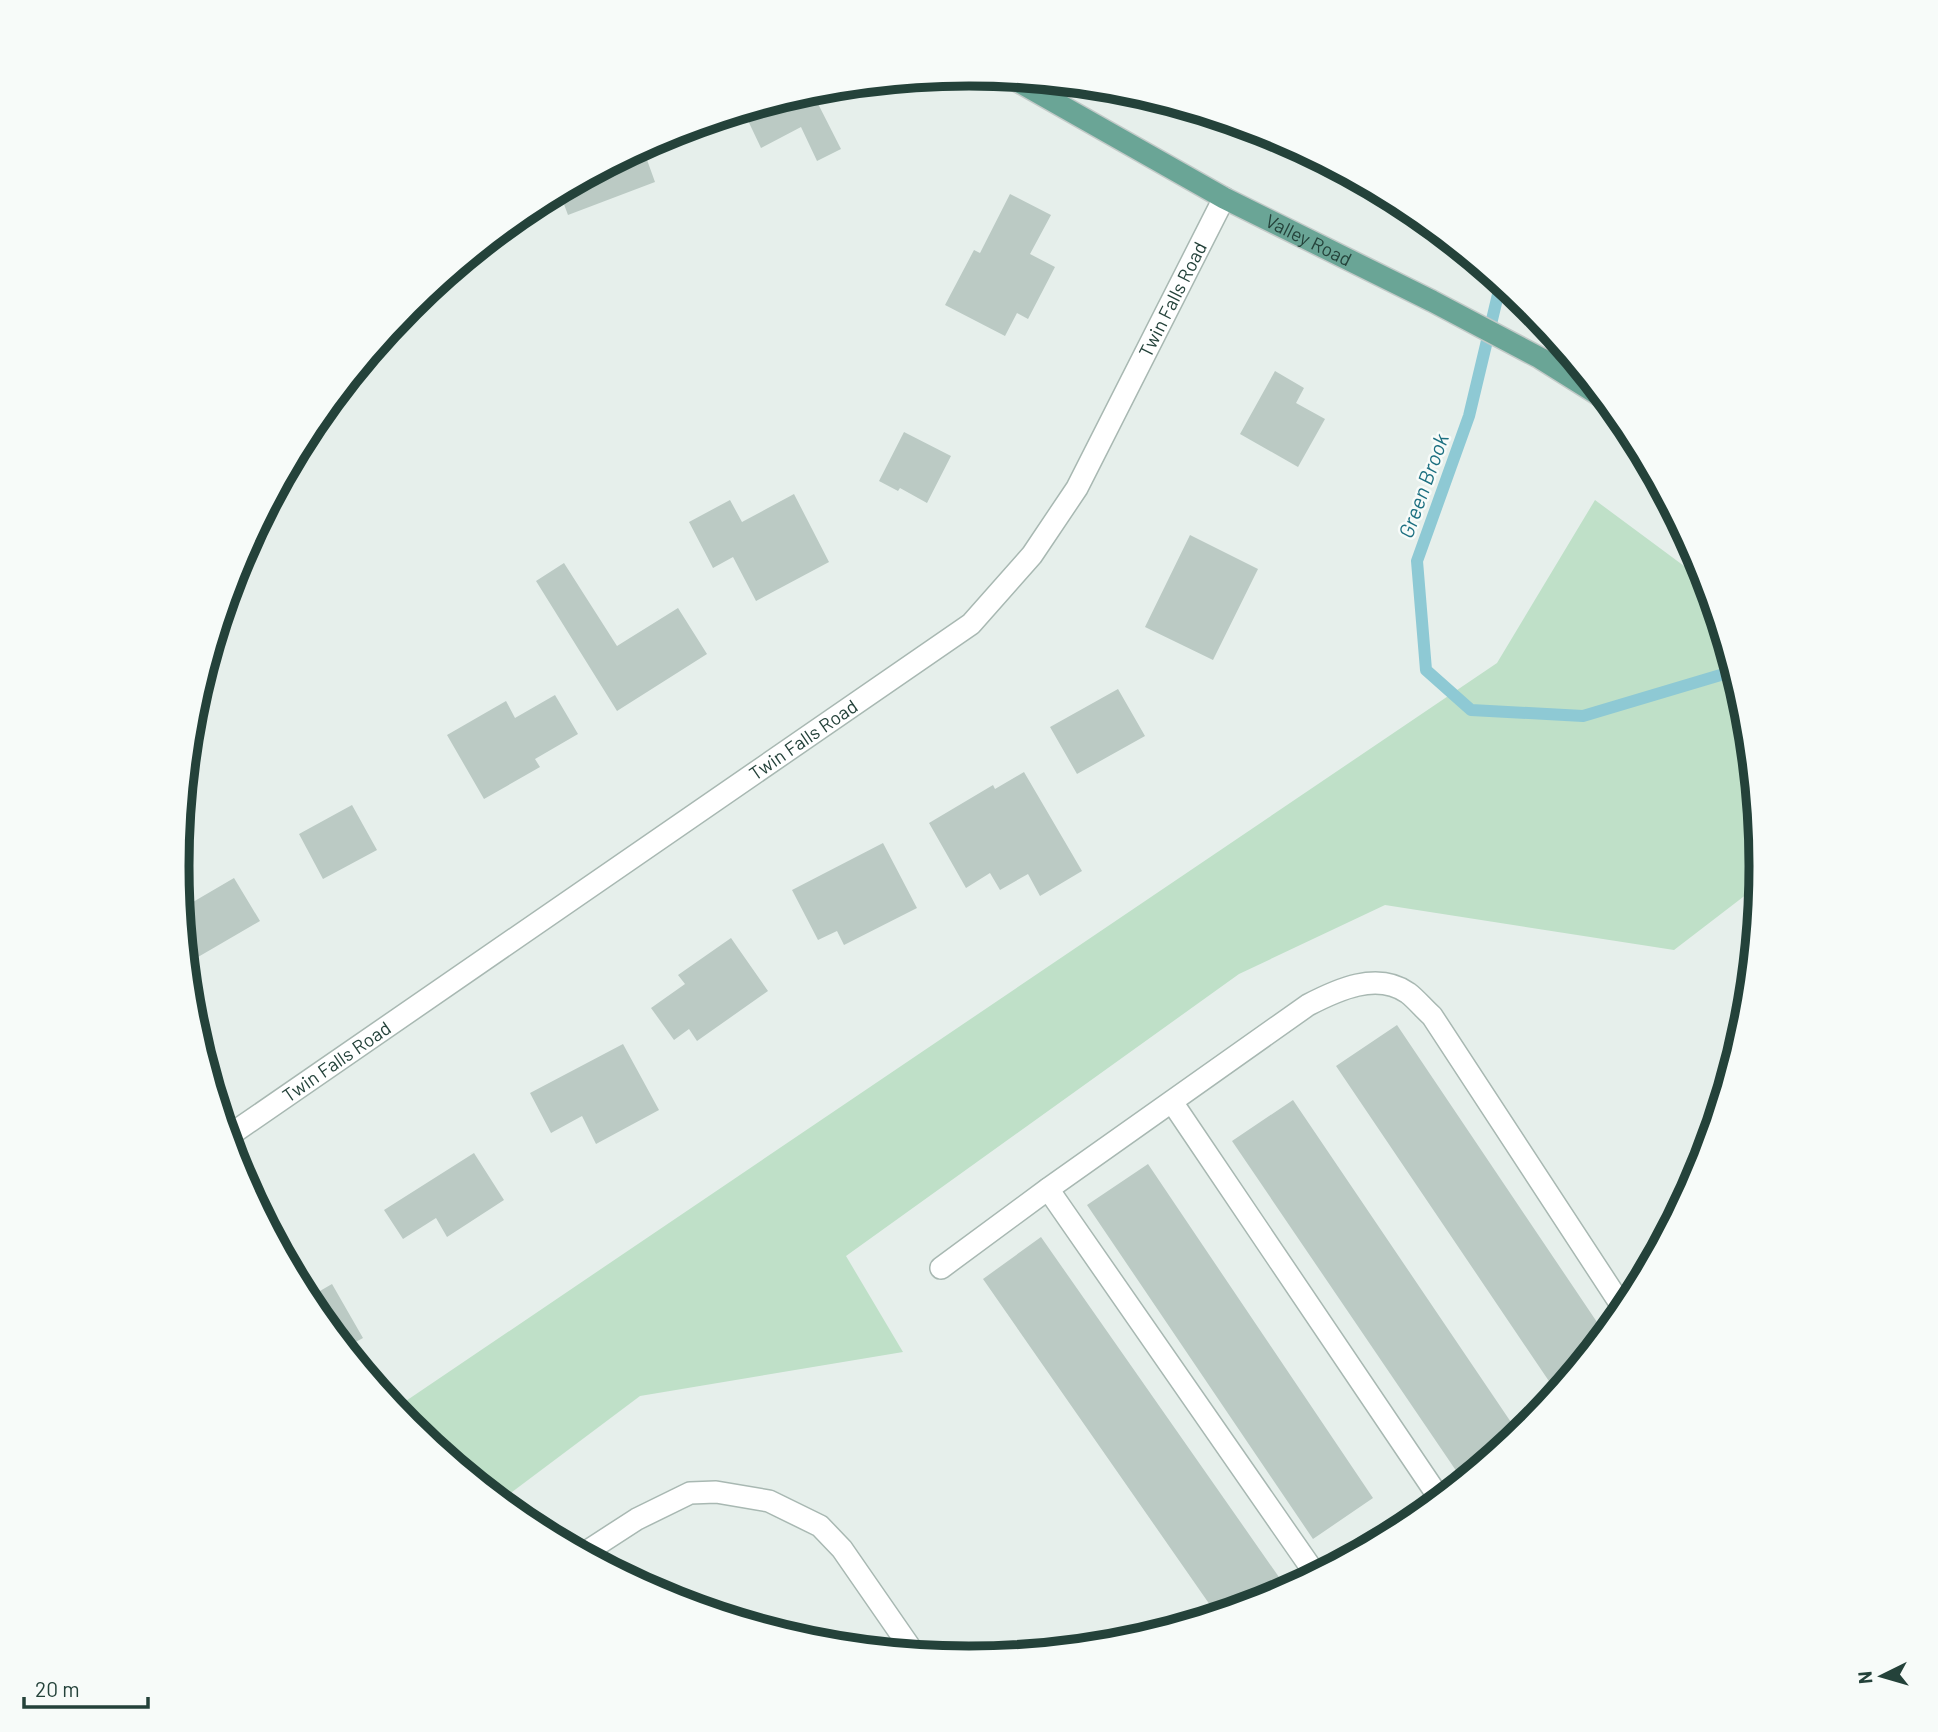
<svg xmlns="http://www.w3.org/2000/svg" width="1938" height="1732" font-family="Barlow,sans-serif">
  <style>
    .green { fill: #bfe0c8 }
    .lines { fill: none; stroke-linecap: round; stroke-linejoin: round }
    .stream { stroke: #8ec9d4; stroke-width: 12 }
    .building { fill: #bbcac4 }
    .minor-casing { stroke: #a8b8b2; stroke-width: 24 }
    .major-casing { stroke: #c2cac8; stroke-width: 24 }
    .minor { stroke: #fff; stroke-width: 21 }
    .major { stroke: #6aa596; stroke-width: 21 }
    .labels { text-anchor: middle; stroke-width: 5; stroke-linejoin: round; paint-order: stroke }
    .street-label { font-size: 19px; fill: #24423a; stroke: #f7fbf9 }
    .water-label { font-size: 21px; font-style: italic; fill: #1c6f80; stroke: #f7fbf9 }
    .rim { fill: none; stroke: #24423a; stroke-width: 9 }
  </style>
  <rect width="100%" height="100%" fill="#e6efeb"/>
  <path class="green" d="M1595,500l112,83 39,129 15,154 -1,18 -86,66 -289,-45 -146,69 -393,282 57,96 -263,44 -140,105 -92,-75 -14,-17 1103,-746z"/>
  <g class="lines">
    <path class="stream" d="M1501,282l-32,134 -52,145 9,109 45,40 112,6 151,-45"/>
  </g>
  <path class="building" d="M811,90l30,59 -24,12 -16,-34 -40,21 -18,-38z
    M642,146l13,36 -87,33 -9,-24z
    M1010,194l41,21 -21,39 25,13 -27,52 -11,-6 -12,23 -60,-31 29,-55 6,3z
    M505,227l6,13 -56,29 6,11 -39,20 -2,-4z
    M1275,371l29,17 -8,15 29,16 -27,48 -58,-33z
    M904,432l47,24 -24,47 -27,-15 -2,3 -19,-10z
    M794,494l35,68 -73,39 -23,-44 -20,11 -24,-46 41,-22 12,22z
    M1190,535l68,34 -45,91 -68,-33z
    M564,563l53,83 61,-38 29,46 -90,57 -81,-130z
    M1118,689l27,47 -68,38 -27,-47z
    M555,695l23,39 -43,25 5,8 -56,32 -37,-64 59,-34 9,17z
    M1024,772l58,99 -42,25 -12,-22 -28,16 -10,-17 -24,15 -37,-65 64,-38 2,4z
    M352,805l25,45 -54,29 -24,-45z
    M883,843l34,65 -73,37 -7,-14 -19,9 -26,-50z
    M234,878l26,43 -74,43 -5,-55z
    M731,938l37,53 -71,50 -8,-12 -15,11 -23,-32 34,-24 -7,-9z
    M1397,1025l208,309 -48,59 -221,-327z
    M623,1044l36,66 -63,34 -14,-28 -31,17 -21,-40z
    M1293,1100l226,334 -60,41 -227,-334z
    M474,1153l30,47 -57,37 -11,-19 -33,21 -19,-29z
    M1148,1164l225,334 -60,41 -226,-334z
    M1041,1237l247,353 -16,8 -55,17 -234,-336z
    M332,1284l31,54 -18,10 -39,-49z"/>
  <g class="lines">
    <g class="minor-casing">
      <g id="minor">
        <path d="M1172,1102l268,397"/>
        <path id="s1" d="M227,1137l744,-513 61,-69 45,-67 147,-290"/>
        <path d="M1048,1189l268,386"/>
        <path d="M941,1268l107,-79 260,-184c29,-15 69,-34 100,-12 8,6 16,16 24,23l193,295"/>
        <path d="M583,1554l54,-35 53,-26 26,-1 53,9 51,25 22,23 72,104"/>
      </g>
    </g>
    <g class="major-casing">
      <g id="major">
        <path id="s2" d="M1012,78l212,120 208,103 108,57 67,42"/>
      </g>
    </g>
    <use href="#minor" class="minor"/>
    <use href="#major" class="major"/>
  </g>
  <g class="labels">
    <g class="street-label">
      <text dy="7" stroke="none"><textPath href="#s2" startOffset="338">Valley Road</textPath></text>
      <text dy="7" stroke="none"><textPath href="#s1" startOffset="1288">Twin Falls Road</textPath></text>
      <text dy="7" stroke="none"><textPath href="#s1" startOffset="700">Twin Falls Road</textPath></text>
      <text dy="7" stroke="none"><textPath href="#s1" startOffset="133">Twin Falls Road</textPath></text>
    </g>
    <g class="water-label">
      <text transform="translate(1424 486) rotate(-70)" y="7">Green Brook</text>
    </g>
  </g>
  <path d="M0 0H1938V1732H0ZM189 866a780 780 0 1 1 1560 0a780 780 0 1 1-1560 0Z" fill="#f7fbf9" fill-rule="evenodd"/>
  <path class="rim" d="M189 866a780 780 0 1 1 1560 0a780 780 0 1 1-1560 0Z"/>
  <g transform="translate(1882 1676) rotate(265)" stroke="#f7fbf9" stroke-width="5" paint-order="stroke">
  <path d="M0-5L12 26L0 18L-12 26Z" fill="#24423a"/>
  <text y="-10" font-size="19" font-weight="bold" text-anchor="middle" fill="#24423a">N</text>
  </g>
  <path d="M24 1697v10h124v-10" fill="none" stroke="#24423a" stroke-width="3.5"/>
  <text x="35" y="1697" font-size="21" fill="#24423a" stroke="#f7fbf9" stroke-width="5" paint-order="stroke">20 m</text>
</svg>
